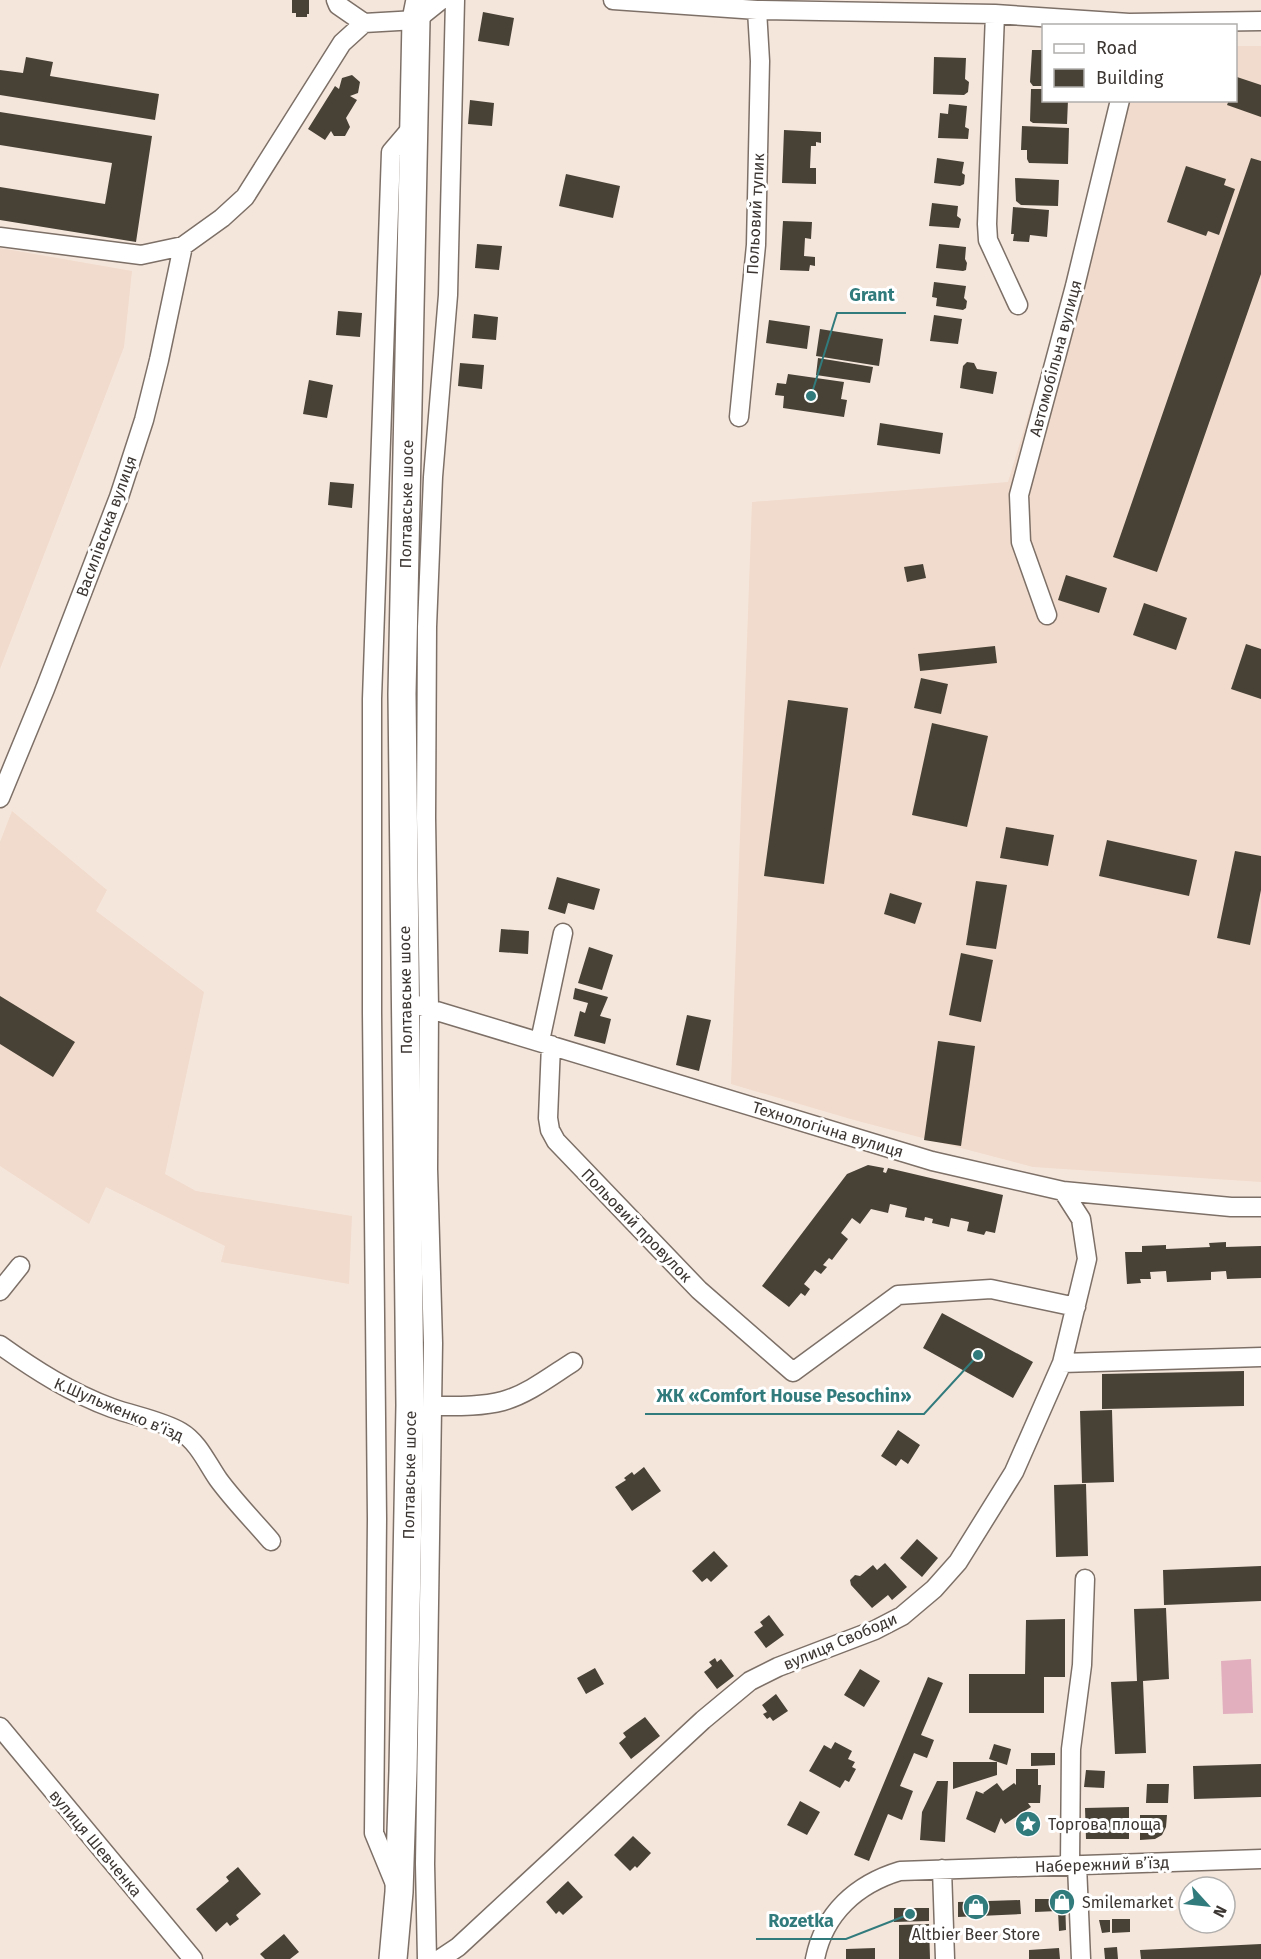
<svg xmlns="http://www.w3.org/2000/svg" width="1261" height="1959" font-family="'Fira Sans',sans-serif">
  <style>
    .built { fill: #f1dbcc }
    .green { fill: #e1afbe }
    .building { fill: #484236 }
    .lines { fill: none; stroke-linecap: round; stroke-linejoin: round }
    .minor-casing { stroke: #7d7067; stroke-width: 21 }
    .highway-casing { stroke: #7d7067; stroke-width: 30 }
    .minor { stroke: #fff; stroke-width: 18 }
    .highway { stroke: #fff; stroke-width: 27 }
    .labels { text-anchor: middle; stroke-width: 6; stroke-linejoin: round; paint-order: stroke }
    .street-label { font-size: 16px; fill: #3c3633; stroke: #fff }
    .poi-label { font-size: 16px; fill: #3c3633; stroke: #fff; text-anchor: start }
    .leader { fill: none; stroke: #327b7d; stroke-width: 2 }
    .callout-dot { fill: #327b7d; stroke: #fff; stroke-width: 2 }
    .callout-label { font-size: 18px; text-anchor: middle; font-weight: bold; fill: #327b7d; stroke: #fff; stroke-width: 6; stroke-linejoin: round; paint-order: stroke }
  </style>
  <rect width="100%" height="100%" fill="#f5e6dc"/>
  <path class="built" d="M1236,46h25v1136l-228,-15 -179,-47 -123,-36 21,-582 256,-20 116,-381 112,-1z
    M0,248l132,23 -8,76 -124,322z
    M12,811l95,79 -11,21 108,81 -39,182 31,17 156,25 -3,68 -128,-22 4,-16 -119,-59 -17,37 -89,-58v-324z"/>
  <path class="green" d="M1251,1659l2,54 -30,1 -2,-53z"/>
  <path class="building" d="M292,0h17v14h-2v3h-11v-4h-4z
    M483,12l31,6 -5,28 -31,-5z
    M1032,50h12v36h-11l-3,-4z
    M26,57l27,5 -3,14 109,18 -4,26 -155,-25v-25l23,3z
    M934,57l32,1 -1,21 4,3 -1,10 -4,3 -31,-1z
    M352,75l8,7 -2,11 -8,3 7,4 -11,18 4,9 -5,9h-11l-3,-5 -6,9 -17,-11 27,-43 4,3 3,-11z
    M1237,77l24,8v32l-34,-12 2,-5h7z
    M1031,89h13v11h24l-1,24 -34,-1 -3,-2z
    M470,100l24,3 -2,23 -24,-2z
    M949,104l18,2 -2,21 4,2 -1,10 -30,-1 2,-25 8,1z
    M0,112l152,24 -16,106 -136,-22v-33l105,17 7,-41 -112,-18z
    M1022,126l47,2 -1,36 -39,-1 -2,-4v-9h-6z
    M784,130l37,2v11l-5,-1v4h-5l-1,22h6v16l-34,-1z
    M937,158l27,4 -2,11 3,2 -1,9 -4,2 -26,-3z
    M1251,158l10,3v113l-104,298 -44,-15z
    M1186,166l40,13 -2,6 11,4 -16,46 -11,-4 -2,5 -39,-14z
    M566,174l54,12 -7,32 -54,-12z
    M1015,178l44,2 -1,26 -37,-1 -5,-4z
    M932,203l26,3 -1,10 4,3 -2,9 -30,-2z
    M1013,207l36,3 -2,27 -17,-2 -1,7 -16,-1 1,-7h-3z
    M783,221l29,1 -1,17 -6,-1 -1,18 11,1v9l-5,-1 -1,6 -29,-1z
    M477,244l25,2 -3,24 -24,-2z
    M939,244l27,3 -1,12 2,4 -1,7 -3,1 -27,-3z
    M934,282l32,4 -2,12 3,3 -1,7 -3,2 -27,-4 1,-8 -5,-1z
    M338,311l24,2 -2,24 -24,-2z
    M474,314l24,3 -2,23 -24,-2z
    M934,315l28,4 -4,25 -28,-3z
    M769,320l41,6 -3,23 -41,-6z
    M820,329l63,10 -4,27 -63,-10z
    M818,358l55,9 -3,16 -54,-8z
    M967,362l7,1 3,6 20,3 -4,22 -33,-6 3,-22z
    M460,363l24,2 -2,24 -24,-3z
    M788,374l56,8 -3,17 6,1 -3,17 -61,-9 1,-12 -9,-1 2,-12 9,1z
    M309,380l24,5 -6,33 -24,-4z
    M880,423l63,10 -3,21 -63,-9z
    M330,482l24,2 -2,24 -24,-3z
    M923,564l3,14 -19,4 -3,-15z
    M1066,575l41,13 -8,25 -41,-13z
    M1144,603l43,15 -11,32 -43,-15z
    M1246,644l15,5v50l-30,-10z
    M995,646l2,17 -77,8 -2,-17z
    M921,678l27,6 -7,30 -27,-6z
    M788,700l60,8 -24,176 -60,-8z
    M932,723l56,13 -21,91 -55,-12z
    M1006,827l48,8 -6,31 -48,-8z
    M1107,840l90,20 -8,36 -90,-20z
    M1235,851l26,5v34l-11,55 -33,-7z
    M557,877l43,12 -6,21 -26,-7 -3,11 -17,-5z
    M976,881l31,4 -11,64 -30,-4z
    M890,893l32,10 -7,21 -31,-10z
    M501,929l28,2 -1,23 -29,-2z
    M589,947l24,8 -11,35 -24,-7z
    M961,953l32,7 -12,62 -32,-7z
    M575,988l33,9 -8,19 11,3 -6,25 -31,-8 6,-25 5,2 3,-10 -15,-4z
    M0,996l75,46 -22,35 -53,-33z
    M687,1015l24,5 -12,51 -23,-6z
    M938,1041l37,5 -14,100 -37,-6z
    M868,1165l16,3 -1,4 3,1 2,-5 115,27 -8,38 -9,-2 -2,4 -17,-4 2,-9 -18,-4 -2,9 -17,-4 1,-4 -8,-2 -1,4 -19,-4 2,-9 -17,-4 -2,9 -17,-4 -11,15 -8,-6 -11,15 7,6 -16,21 -3,-2 -6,7 4,2 -6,7 -6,-4 -11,14 6,5 -5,7 -4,-3 -12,14 -27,-21 85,-112z
    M1226,1242v5l35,-1v32l-34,1 -1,-8 -15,1v8l-44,2 -1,-11 -16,1 1,7h-11l1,4 -14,1 -2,-32h17v-6l24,-1v4l44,-2 -1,-4z
    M942,1313l91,49 -20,36 -90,-50z
    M1244,1371v35l-142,3v-35z
    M1112,1410l2,72 -32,1 -2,-72z
    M898,1430l22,15 -12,19 -7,-5 -5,7 -15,-10z
    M644,1467l17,24 -29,20 -17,-24 11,-7 -2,-2 8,-6 2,3z
    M1086,1484l2,72 -32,1 -2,-72z
    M917,1539l21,19 -16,19 -22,-19z
    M714,1551l14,15 -17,16 -4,-4 -5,4 -10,-11z
    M885,1563l22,24 -15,13 -4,-5 -16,13 -21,-23 -1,-5 5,-5 5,1 13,-11 4,5z
    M1261,1566v35l-97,4 -1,-35z
    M1166,1608l3,71 -26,2 3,72 -31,1 -4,-72 26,-1 -3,-72z
    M769,1615l15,20 -18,13 -12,-16 9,-6 -3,-4z
    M1065,1619v58h-21v36h-75v-39h56l1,-54z
    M715,1658l2,4 4,-3 13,17 -17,13 -13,-17 8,-6 -3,-4z
    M595,1668l9,16 -18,10 -9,-16z
    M860,1669l20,12 -16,26 -20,-12z
    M928,1677l15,6 -22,52 13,5 -7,18 -13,-5 -14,33 13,5 -11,29 -14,-6 -19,47 -15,-6z
    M776,1694l12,17 -15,10 -3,-4 -3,2 -4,-5 4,-2 -5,-7z
    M645,1717l15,19 -29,23 -12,-16 7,-6 -3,-4z
    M835,1742l17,9 -4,8 7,3 -3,5 4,2 -7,13 -4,-2 -5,8 -31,-17 15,-26 7,4z
    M994,1744l17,5 -4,16 -18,-6z
    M1031,1753h24v12l-24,1z
    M953,1762h44v13l-44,14z
    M1261,1764v33l-67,2 -1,-33z
    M1016,1769h22v16h3l-1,18h-12l3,4 -26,17 -4,-6 -6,15 -29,-14 10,-28 8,3 -1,-1 14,-10 6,8 11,-8 2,2z
    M1086,1770l19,1 -1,17 -20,-1z
    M937,1781h11l-3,61 -25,-2 2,-28z
    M1147,1784h22l-1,19h-22z
    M800,1801l20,11 -13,23 -20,-10z
    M1129,1807v32h-43l-1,-31z
    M1140,1815h27l-1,12 -4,8 -7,4 -15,1z
    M633,1836l18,17 -14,15 -2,-2 -5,5 -16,-16z
    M238,1867l23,27 -25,21 3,4 -9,7 -3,-4 -11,10 -20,-23 33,-28 -3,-4z
    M568,1881l15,16 -20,18 -4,-4 -3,3 -10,-12z
    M1035,1899h30l1,31 -7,1 -1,-20 -23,1z
    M1020,1900l1,14 -63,3v-15z
    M894,1908h35v13l-35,1z
    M1112,1919h18v13l-18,1z
    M1099,1920h11v12l-8,1z
    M929,1924l1,35h-31v-34z
    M284,1934l15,18 -9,7h-25l-5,-5z
    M1261,1944v15h-120l-1,-9z
    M1117,1947l1,12h-13l-1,-11z
    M875,1948v11h-29v-10z
    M1059,1948l1,11h-31v-9z"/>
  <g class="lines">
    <g class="minor-casing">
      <path id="minor" d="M336,0l2,5 26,18
        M613,0l144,10 238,4 134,9 132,-2
        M995,14l-8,210 1,16 30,65
        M0,237l141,18 42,-9 39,-28 23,-21 97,-154 22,-20 52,-3 25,-20
        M739,417l17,-172 4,-184 -3,-51
        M1047,615l-26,-73 -2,-47 56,-209 45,-186
        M0,798l45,-109 74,-192 25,-77 15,-60 24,-114
        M417,1005l515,156 131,30 168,16h30
        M540,1041l23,-108
        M551,1045l-3,73 2,12 6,11 143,149 94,82 105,-77 93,-6 85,18
        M0,1291l20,-25
        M0,1345c35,25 71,48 112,63 22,8 48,12 69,24 17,10 26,31 37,47 16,22 36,42 53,62
        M1062,1363l199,-6
        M432,1406c23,0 48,1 71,-5 25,-7 48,-25 70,-39
        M0,1727l193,232
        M1070,1865l1,-116 11,-84 3,-86
        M1077,1865l4,94
        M942,1869l3,90
        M395,1884l-21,-51 3,-314 -5,-507v-313l19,-547 23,-27
        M427,1959l-2,-95 8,-521 -5,-174 1,-161 -3,-190 1,-191 6,-150 15,-182 7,-295
        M440,1959l18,-12 245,-227 47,-39 28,-14 97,-37 27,-14 32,-27 24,-27 56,-90 48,-109 25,-104 -6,-40 -18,-28
        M815,1959c9,-46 42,-75 85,-88l361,-12"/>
    </g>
    <g class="highway-casing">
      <path id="highway" d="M393,1959l6,-67 4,-121 7,-366 -8,-711 14,-674 4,-20"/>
    </g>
    <use href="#minor" class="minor"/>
    <use href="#highway" class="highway"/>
  </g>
  <defs>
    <g id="sight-disc" transform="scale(1.35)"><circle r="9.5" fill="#327b7d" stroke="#fff"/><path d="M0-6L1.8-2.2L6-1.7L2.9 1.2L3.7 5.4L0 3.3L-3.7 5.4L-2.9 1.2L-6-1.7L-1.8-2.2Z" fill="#fff"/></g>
    <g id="shop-disc" transform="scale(1.35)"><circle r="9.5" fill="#327b7d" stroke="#fff"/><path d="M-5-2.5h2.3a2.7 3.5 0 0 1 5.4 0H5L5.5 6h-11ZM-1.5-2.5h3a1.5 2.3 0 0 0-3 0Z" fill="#fff"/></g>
  </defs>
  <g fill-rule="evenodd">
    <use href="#sight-disc" x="1028" y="1824"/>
    <use href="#shop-disc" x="1062" y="1902"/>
    <use href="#shop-disc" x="976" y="1907"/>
  </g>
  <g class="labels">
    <g class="street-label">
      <text transform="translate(755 214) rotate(-87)" y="6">Польовий тупик</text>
      <text transform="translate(1055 358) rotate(-75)" y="6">Автомобільна вулиця</text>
      <text transform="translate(406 504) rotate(-89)" y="6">Полтавське шосе</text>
      <text transform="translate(106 526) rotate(-70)" y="6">Василівська вулиця</text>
      <text transform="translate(405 990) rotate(-91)" y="6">Полтавське шосе</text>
      <text transform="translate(828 1129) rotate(17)" y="6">Технологічна вулиця</text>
      <text transform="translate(637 1225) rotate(46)" y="6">Польовий провулок</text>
      <text transform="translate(119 1409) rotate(23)" y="6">К.Шульженко в’їзд</text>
      <text transform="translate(409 1475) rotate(-89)" y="6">Полтавське шосе</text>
      <text transform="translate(840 1641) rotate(-23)" y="6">вулиця Свободи</text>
      <text transform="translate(96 1843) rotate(50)" y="6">вулиця Шевченка</text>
      <text transform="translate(1102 1864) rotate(-2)" y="6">Набережний в’їзд</text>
    </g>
    <g class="poi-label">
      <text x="1048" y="1830">Торгова площа</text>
      <text x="1082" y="1908">Smilemarket</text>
      <text x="976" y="1940" text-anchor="middle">Altbier Beer Store</text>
    </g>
  </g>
  <path class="leader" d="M811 396L837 313H906M978 1355L924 1414H645M910 1914L846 1939H756"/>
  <g class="callout-dot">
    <circle cx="811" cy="396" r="6"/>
    <circle cx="978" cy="1355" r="6"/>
    <circle cx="910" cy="1914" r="6"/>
  </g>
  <g class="callout-label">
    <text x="872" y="301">Grant</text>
    <text x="784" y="1402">ЖК «Comfort House Pesochin»</text>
    <text x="801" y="1927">Rozetka</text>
  </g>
  <rect x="1042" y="24" width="195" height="78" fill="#ffffff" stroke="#b1afad" stroke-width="1.5"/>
  <rect x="1054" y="44" width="30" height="9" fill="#ffffff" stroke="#b1afad" stroke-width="1.5"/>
  <text x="1096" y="54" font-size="18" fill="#3c3633">Road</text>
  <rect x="1054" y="69" width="30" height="18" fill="#484236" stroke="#b1afad" stroke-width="1.5"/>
  <text x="1096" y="84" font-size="18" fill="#3c3633">Building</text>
  <g transform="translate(1207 1905) rotate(117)"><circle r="28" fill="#ffffff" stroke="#b1afad" stroke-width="1.5"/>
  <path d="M0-4.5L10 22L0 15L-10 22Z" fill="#327b7d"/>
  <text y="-9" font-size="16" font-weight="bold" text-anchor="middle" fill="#3c3633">N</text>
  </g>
</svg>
